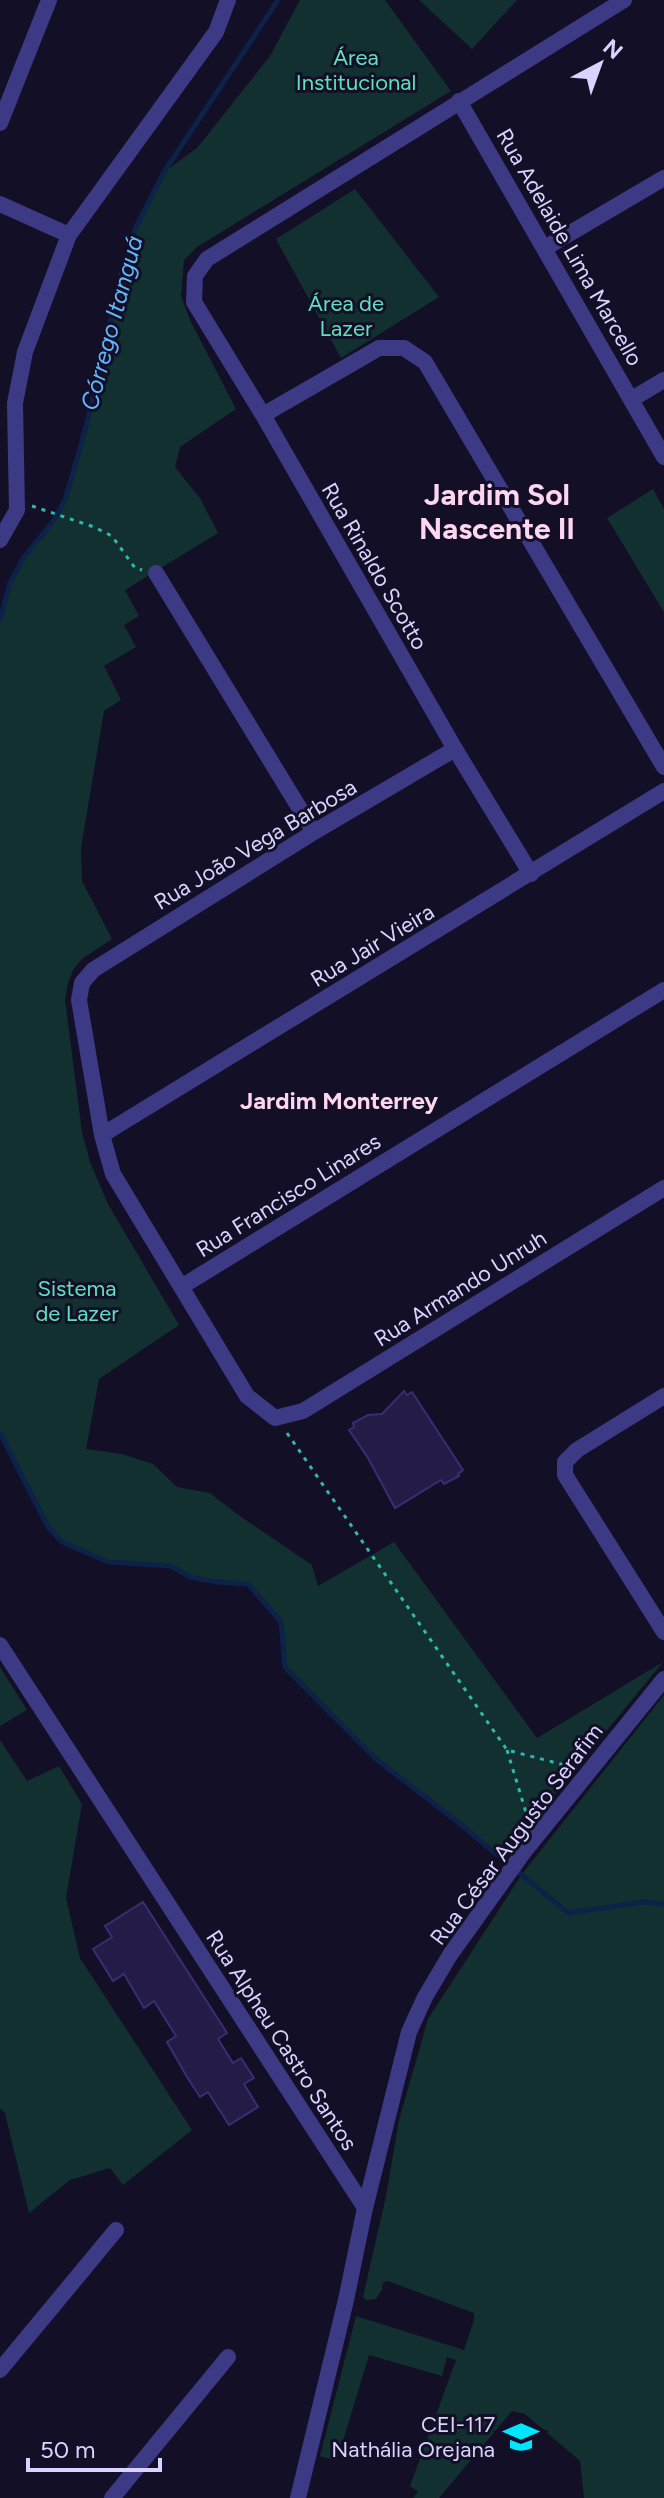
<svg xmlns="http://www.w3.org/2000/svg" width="664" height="2498" font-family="Figtree,sans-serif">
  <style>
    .green { fill: #12302f }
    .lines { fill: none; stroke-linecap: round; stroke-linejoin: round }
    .stream { stroke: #0c2248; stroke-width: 5 }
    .building { fill: #241b47; stroke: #3b2d73; stroke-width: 2 }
    .path { stroke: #2fb8b0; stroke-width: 3; stroke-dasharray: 4 6; stroke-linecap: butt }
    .street { stroke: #3d3a85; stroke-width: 16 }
    .labels { text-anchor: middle; stroke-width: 6; stroke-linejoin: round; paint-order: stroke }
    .park-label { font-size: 22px; fill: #5fe0c0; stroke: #130f26 }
    .street-label { font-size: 22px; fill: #d9d4ff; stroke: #130f26 }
    .poi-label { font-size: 22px; fill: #d9d4ff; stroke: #130f26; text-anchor: end }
    .water-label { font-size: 24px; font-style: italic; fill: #62b6ff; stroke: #130f26 }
    .neighbourhood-label { font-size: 24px; font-weight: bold; fill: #ffd6f0; stroke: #130f26 }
    .district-label { font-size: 30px; font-weight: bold; fill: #ffd6f0; stroke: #130f26 }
  </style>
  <rect width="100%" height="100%" fill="#130f26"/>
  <path class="green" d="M300,0h85l66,91 -254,156 -13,13 -3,36 10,26 45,87 -56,38 -5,20 25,31 18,35 -93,57 14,26 -15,9 12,22 -32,19 17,34 -17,11 -23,137 1,33 30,58 -30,20 -9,11 -5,13 -3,17 17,132 8,30 18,42 71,121 -80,54 -13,70 36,5 31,10 24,23 33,6 27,21 75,51 6,21 76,-44 143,196 126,-76 -161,196 -126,-99 -91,-92 -4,-45 -32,-38 -32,-2 -27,-5 -19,-11 -63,-4 -46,-20 -15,-17 -47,-92v-814l10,-36 14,-26 31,-38 11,-22 20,-70 36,-158 13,-40 29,-57 33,-24 73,-92z
    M419,0h98l-45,49z
    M355,189l84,108 -98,61 -65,-119z
    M653,489l11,20v103l-57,-94z
    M0,1667l27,43 -27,16z
    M664,1695v803h-80l-4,-37 -55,-47 -13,-3 -73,87h-26l5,-6 -8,-6 46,-126 -9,-3 -5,19 -73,-21 -32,106 -17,-5 36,-140 108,34 10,-30v-7l-86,-32 -5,1 -1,8 -6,9 -10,1 -3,-3 23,-101 13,-76 29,-101 94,-145z
    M0,1740l27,41 32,-15 23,38 -16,94 14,60 112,172 -69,55 -13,-17 -40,12 -41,33 -24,-100 -5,-4z"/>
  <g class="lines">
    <path class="stream" d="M0,619l10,-36 14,-26 31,-38 11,-22 20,-70 36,-158 13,-40 29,-57 114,-172
      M0,1433l48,94 14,15 46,20 63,4 19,11 27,5 31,2 33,38 4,45 48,49 43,43 78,60 114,94 76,-11 20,2"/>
  </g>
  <path class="building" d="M404,1391l3,4 5,-3 51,78 -5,4 1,2 -15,8 -3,-4 -46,28 -27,-50 -19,-28 5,-3 -1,-4 15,-8 14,-1z
    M143,1902l84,131 -9,6 15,24 8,-5 13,20 -10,6 14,23 -29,18 -21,-33 -8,5 -13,-20 -20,-35 9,-6 -22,-35 -10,7 -20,-34 -11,7 -20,-32 19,-12 -7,-11z"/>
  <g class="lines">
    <path class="path" d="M32,506l62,21 18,9 23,32 7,2
      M287,1433l220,317 65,17
      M507,1750l21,69"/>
    <path class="street" d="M459,101l205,356
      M0,123l49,-123
      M0,204l69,31
      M545,248l119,-70
      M632,399l32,-19
      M263,415l116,-67h25l21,14 239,405
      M0,540l17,-30 -2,-107 10,-51 44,-117 147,-203 12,-32
      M156,573l158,259
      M455,749l-141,83 -221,138 -11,13 -3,17 23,135 11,39 134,222 28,22 28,-7 361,-223
      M531,874l-76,-125 -192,-334 -69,-113 1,-26 12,-17 417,-259
      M102,1135l562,-344
      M181,1287l483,-297
      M664,1396l-87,54 -12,12v13l99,157
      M0,1645l365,563
      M0,2370l116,-140
      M112,2498l116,-141
      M298,2498l48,-198 19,-92 44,-176 16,-35 25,-42 73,-102 141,-174"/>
  </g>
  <defs>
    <g id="school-bare" transform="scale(2.76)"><path d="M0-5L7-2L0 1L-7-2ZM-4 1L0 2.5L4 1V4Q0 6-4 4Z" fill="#00e5ff" stroke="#130f26" stroke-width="2.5" paint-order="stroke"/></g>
  </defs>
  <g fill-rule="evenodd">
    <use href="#school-bare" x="521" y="2437"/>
  </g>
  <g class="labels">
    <g class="park-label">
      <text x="356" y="65">Área<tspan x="356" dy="25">Institucional</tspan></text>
      <text x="346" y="311">Área de<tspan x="346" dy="25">Lazer</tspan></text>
      <text x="77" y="1296">Sistema<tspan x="77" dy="25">de Lazer</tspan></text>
    </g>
    <g class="street-label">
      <text transform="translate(570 247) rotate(60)" y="8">Rua Adelaide Lima Marcello</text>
      <text transform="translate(375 566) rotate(60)" y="8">Rua Rinaldo Scotto</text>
      <text transform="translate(255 844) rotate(-31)" y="8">Rua João Vega Barbosa</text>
      <text transform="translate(372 945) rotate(-31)" y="8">Rua Jair Vieira</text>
      <text transform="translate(288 1195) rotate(-32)" y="8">Rua Francisco Linares</text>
      <text transform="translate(460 1288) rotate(-32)" y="8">Rua Armando Unruh</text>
      <text transform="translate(516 1834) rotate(-53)" y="8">Rua César Augusto Serafim</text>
      <text transform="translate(282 2040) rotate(57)" y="8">Rua Alpheu Castro Santos</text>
    </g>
    <g class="poi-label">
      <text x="495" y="2432">CEI-117<tspan x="495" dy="25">Nathália Orejana</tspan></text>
    </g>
    <g class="water-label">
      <text transform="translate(112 323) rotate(-75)" y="8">Córrego Itanguá</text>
    </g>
    <g class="neighbourhood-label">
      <text x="339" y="1109">Jardim Monterrey</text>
    </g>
    <g class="district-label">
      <text x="497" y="505">Jardim Sol<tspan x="497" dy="34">Nascente II</tspan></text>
    </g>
  </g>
  <g transform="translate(600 64) rotate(41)" stroke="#130f26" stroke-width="6" paint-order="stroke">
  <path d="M0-6L14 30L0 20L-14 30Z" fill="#d9d4ff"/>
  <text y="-12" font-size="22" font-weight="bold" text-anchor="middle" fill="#d9d4ff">N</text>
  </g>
  <path d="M28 2458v12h132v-12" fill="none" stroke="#d9d4ff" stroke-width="4"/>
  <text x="40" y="2458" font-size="24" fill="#d9d4ff" stroke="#130f26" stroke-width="6" paint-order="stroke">50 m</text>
</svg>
